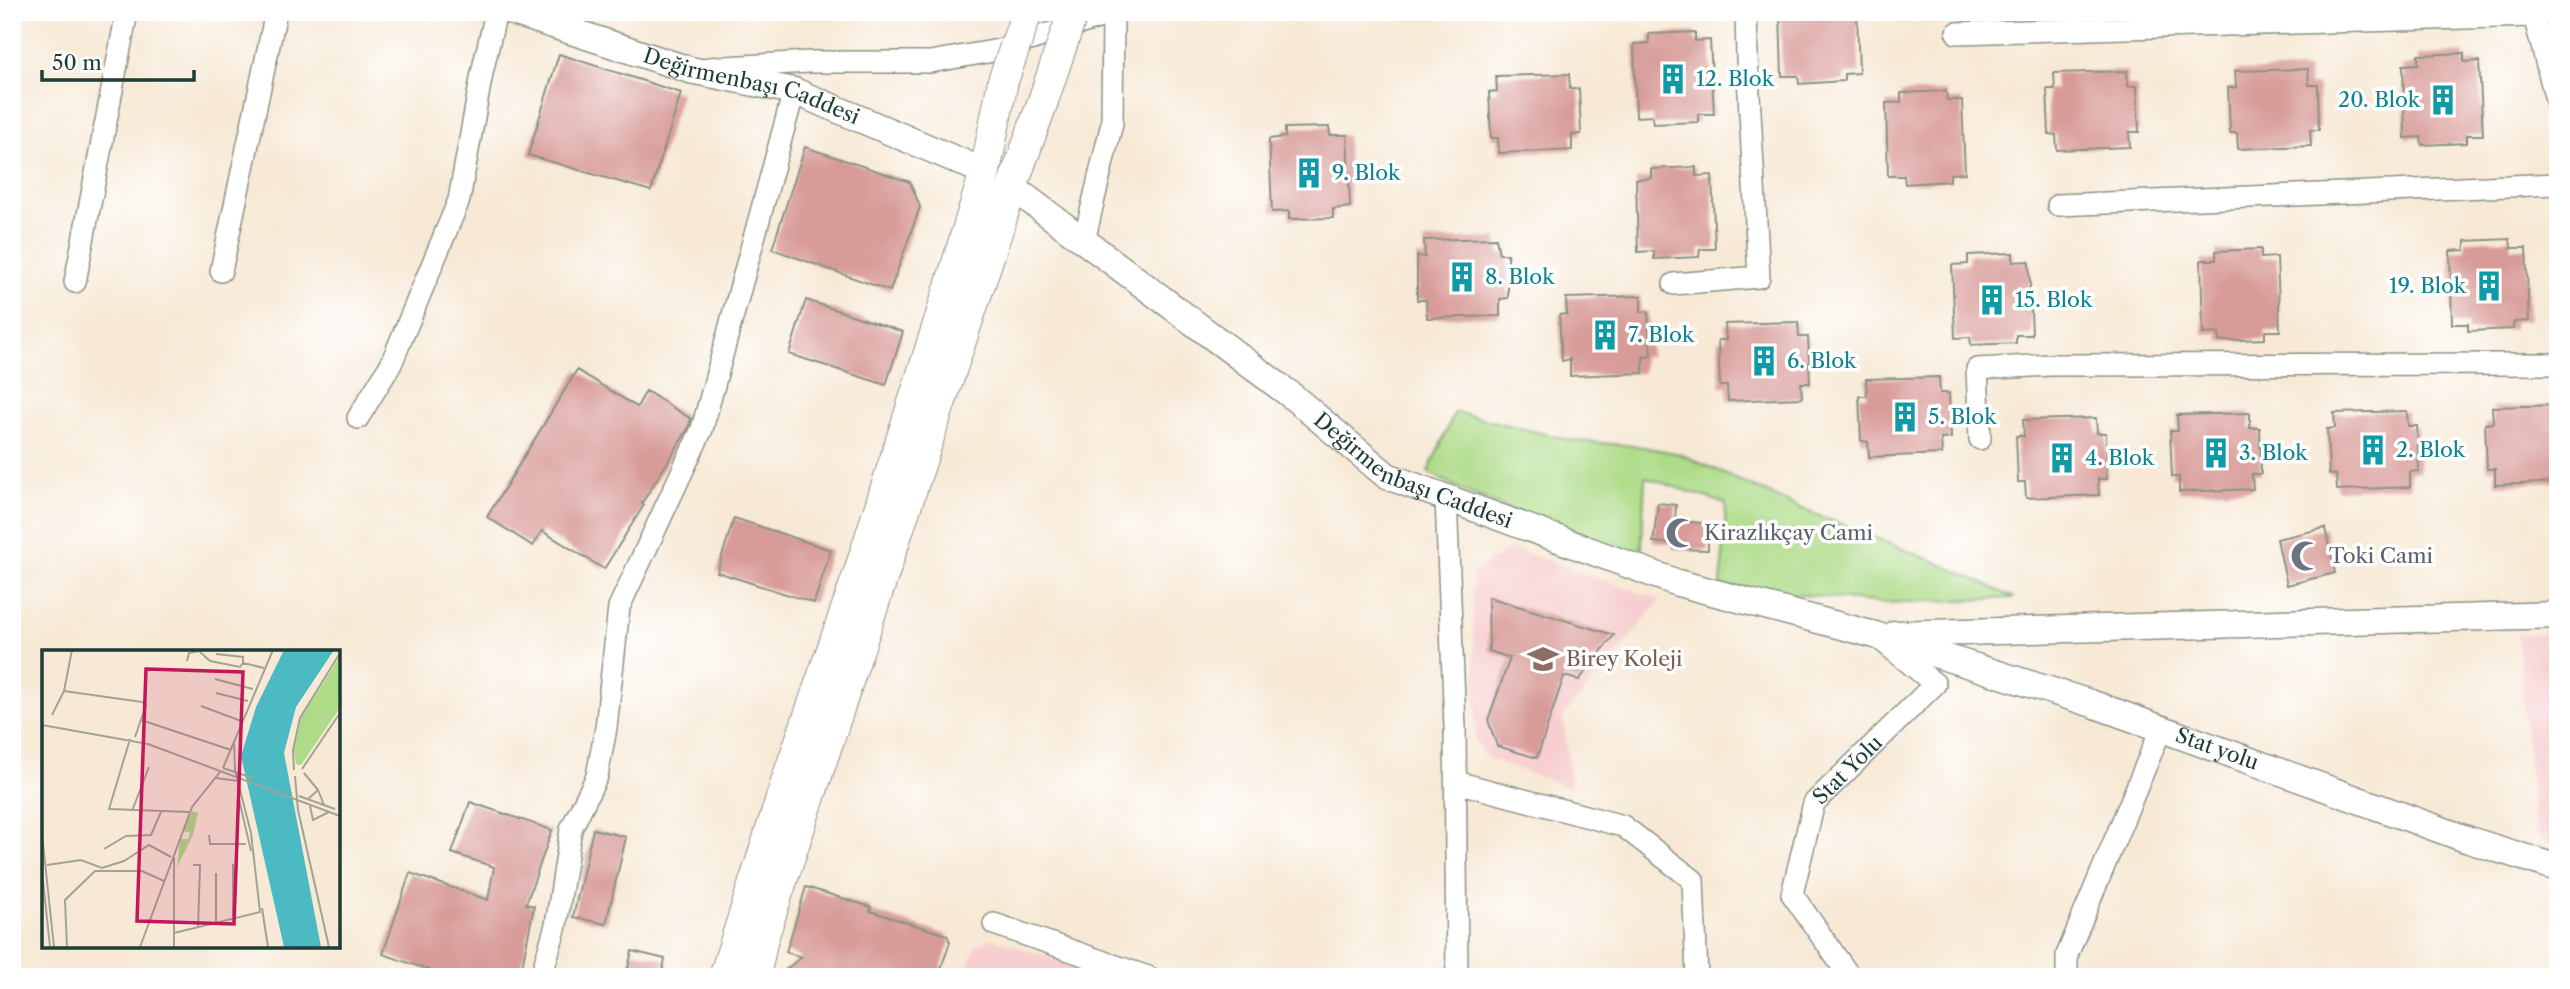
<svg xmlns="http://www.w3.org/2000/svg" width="2570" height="989" font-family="'Libre Caslon Text',serif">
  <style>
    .built { fill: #f7cfd0 }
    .green { fill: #addb87; stroke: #668c5e; stroke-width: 2 }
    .building { fill: #d89b98 }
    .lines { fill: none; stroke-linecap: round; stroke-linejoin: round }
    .minor-casing { stroke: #8b9385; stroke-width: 24 }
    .tertiary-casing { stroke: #8b9385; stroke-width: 29 }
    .secondary-casing { stroke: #8b9385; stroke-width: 32 }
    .minor { stroke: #fff; stroke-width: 21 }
    .tertiary { stroke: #fff; stroke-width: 26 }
    .secondary { stroke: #fff; stroke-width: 30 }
    .secondary-bridge-casing { stroke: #8b9385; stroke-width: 32; stroke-linecap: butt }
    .secondary-bridge { stroke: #fff; stroke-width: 30 }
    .labels { text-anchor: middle; stroke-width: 7; stroke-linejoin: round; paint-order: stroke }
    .culture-label { font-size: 21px; fill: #0d838f; stroke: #fff; text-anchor: start }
    .street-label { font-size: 21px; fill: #1f3d34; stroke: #fff }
    .worship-label { font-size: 21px; fill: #5b616d; stroke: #fff; text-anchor: start }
    .education-label { font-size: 21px; fill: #785e54; stroke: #fff; text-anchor: start }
    .inset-road { fill: none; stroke: #a1a495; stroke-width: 2 }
    .view { fill: #c2185b; fill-opacity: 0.15; stroke: #c2185b; stroke-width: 3.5 }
    .inset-edge { fill: none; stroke: #1f3d34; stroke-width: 3.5 }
  </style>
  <rect width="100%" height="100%" fill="#fff"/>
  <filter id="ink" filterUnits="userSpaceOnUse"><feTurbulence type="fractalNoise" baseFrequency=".0143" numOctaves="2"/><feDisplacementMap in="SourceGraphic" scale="14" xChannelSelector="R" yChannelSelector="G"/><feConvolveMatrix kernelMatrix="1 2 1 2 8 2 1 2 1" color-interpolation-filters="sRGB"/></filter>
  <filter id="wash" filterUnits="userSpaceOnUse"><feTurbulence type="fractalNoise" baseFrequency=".00686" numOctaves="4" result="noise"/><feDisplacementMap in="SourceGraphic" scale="28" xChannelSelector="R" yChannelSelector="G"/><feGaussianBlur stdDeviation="1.57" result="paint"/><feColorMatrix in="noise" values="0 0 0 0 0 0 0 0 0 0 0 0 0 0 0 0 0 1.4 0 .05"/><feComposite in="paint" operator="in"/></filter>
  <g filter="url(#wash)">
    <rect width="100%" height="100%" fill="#f7e9d6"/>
    <path class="built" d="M1512,548l149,52 -98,117 8,71 -84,-30 -11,-18 -4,-167z
      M2558,633v214l-23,-13 -18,-200z
      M992,938l115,39h-142l10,-31z"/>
    <path class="green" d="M1455,412l114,28 74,7 37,7 127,57 134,53 73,34 -132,5 -161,-17 5,-82 -81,-27 -4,85 -179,-72 -34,-18z"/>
    <g id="blocks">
      <path class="building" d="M1780,12h77l2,61 -15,1v7l-45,3 -1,-8h-16z
        M1695,32v9l15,-1 4,74h-16v8l-45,2 -1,-8 -16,1 -2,-73 15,-1v-9z
        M2464,53v9l15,-1 4,74h-16v8l-45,2 -1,-8 -16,1 -2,-73 15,-1v-9z
        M559,54l122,39 -30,98 -123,-36z
        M2308,69l1,16h9l1,45h-9l1,16 -73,3 -1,-16h-7l-2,-45 8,-1 -1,-16z
        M2127,71l1,15h9l2,46h-10l1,15 -73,3 -1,-15 -7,-1 -2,-45h8l-1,-16z
        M1569,74l1,15h9l2,45 -9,1v15l-73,3 -1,-15h-7l-2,-46 8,-1 -1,-15z
        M1946,91l1,9h15l3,73 -15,1v7l-45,3 -1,-8h-16l-2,-73 15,-1v-9z
        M1329,127l1,8h17l3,72 -17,2v9l-44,1v-8l-17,1 -3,-73 16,-2v-9z
        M805,147l105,35 10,25 -30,84 -118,-42z
        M1696,167v9l16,-1 3,74h-15l-1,8 -45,2v-8l-16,1 -2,-73 15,-1v-9z
        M1496,238l3,16h9v44l-8,1v17l-73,2 -1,-18h-9v-44l8,1 -1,-17z
        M2510,239l1,9h15l3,73 -15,1 -1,7 -45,2v-7h-16l-2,-73 15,-1v-9z
        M2261,249v9l16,-1 3,74h-15v8l-46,2v-8l-16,1 -2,-74h15v-9z
        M2013,253v9l16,-1 3,74h-16v8l-45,2 -1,-8 -15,1 -3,-73 16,-1v-9z
        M1641,296v16l7,-1 3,45 -8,1v16l-73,3v-17l-8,2 -3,-46 8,-1 -1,-16z
        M806,300l97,32 -17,53 -97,-31z
        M1798,322l1,15h9l2,46h-9l1,15 -74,3 -1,-15h-7l-2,-46h8l-1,-16z
        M577,370l60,37 9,-16 45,28 -3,10 -46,74 2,2 -40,64 -62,-38 -9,15 -46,-29z
        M1939,377l1,16h9l2,45 -10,1 1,15 -73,3 -1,-15 -7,-1 -2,-45h8l-1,-17z
        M2558,405v77l-63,3v-16h-8l-2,-45 8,-1 -1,-16z
        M2407,411l1,15h9l2,45 -9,1v15l-73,3 -1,-15 -7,-1 -2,-45 8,-1 -1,-15z
        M2250,413v15h10l1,46h-9l1,15 -74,3v-15h-7l-2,-46h8l-1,-16z
        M2096,418l1,15h9l1,46h-9l1,16 -73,3 -1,-16h-7l-2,-46h8l-1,-16z
        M1658,503l18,2 -1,15 33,4v26l-34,-1v-5l-21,-2z
        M734,518l97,32 -17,53 -97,-31z
        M2325,528l10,45 -48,12 -10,-46z
        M1488,597l126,38 -35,45 -15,-4 -27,82 -40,-12 -9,-26 22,-62 -21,-7z
        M470,802l82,28 -26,74 8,2 -14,71h-71l-66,-23 27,-81 78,27 6,-33 -42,-14z
        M593,829l33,8 -20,87 -33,-7z
        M806,887l65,20 -1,4 77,24 3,7 -12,35h-161l24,-20 -15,-5z
        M632,951l33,8 -4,18h-35z"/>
    </g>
  </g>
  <g filter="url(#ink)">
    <use href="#blocks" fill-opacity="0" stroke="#8b9385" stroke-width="2"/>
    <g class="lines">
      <g class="minor-casing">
        <g id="minor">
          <path d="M2533,12l25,95"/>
          <path d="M1957,33l577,-17"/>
          <path d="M709,68l100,-6h121l69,-12 117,-38"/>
          <path d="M2058,205l500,-21"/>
          <path d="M1084,241l28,-118 1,-109"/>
          <path d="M221,271l55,-259"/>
          <path d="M75,282l52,-270"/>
          <path d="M1674,284l85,-7 -12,-220 -1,-45"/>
          <path d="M358,418l33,-54 68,-164 23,-127 14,-61"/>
          <path d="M1980,439l-3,-70 74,-4 507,-1"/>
          <path d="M1446,498l9,229 2,250"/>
          <path d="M1456,782l167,44 70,54 4,97"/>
          <path d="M994,924l154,53"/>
          <path d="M541,977l15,-52 15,-96 26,-53 9,-48 13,-121 83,-178 92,-338"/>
          <path id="s1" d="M1850,977l-58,-83 22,-91 121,-119 -55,-45"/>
          <path d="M2067,977v-22l94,-226"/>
        </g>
      </g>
      <g class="tertiary-casing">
        <g id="tertiary">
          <path id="s2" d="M513,12l177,58 104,21 191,81"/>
          <path id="s3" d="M1012,187l280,209 95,80 291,107 197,52 218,69 376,136 89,28"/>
          <path d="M1895,634l663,-19"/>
        </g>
      </g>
      <g class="secondary-casing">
        <path id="secondary" d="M724,977l66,-207 68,-195 88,-276 39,-127 18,-91
          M755,977l8,-39 249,-751 31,-86"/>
      </g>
      <use href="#minor" class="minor"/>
      <use href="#tertiary" class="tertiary"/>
      <use href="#secondary" class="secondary"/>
      <g class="secondary-bridge-casing">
        <path id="secondary-bridge" d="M1003,81l24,-69
          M1043,101l30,-89"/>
      </g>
      <use href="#secondary-bridge" class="secondary-bridge"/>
    </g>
  </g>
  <defs>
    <g id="building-bare" transform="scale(2.415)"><path d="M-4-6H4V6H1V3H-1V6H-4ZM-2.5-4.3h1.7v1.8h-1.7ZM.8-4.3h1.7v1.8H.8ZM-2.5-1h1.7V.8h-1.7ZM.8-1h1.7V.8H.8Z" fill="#0f9aa8" stroke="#fff" stroke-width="2.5" paint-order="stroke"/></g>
    <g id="mosque-bare" transform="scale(2.415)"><path d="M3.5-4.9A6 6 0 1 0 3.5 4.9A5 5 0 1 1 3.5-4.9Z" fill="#6b7280" stroke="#fff" stroke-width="2.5" paint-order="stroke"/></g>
    <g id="school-bare" transform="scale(2.415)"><path d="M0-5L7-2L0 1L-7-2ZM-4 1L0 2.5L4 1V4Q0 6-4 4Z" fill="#8d6e63" stroke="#fff" stroke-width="2.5" paint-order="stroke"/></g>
  </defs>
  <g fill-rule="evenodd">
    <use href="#building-bare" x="1673" y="79"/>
    <use href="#building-bare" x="2443" y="100"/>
    <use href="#building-bare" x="1309" y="173"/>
    <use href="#building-bare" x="1462" y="277"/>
    <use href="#building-bare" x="2489" y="286"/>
    <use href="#building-bare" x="1992" y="300"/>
    <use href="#building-bare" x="1605" y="335"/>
    <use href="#building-bare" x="1764" y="361"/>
    <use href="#building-bare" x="1905" y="417"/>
    <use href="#building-bare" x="2373" y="450"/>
    <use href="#building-bare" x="2216" y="453"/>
    <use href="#building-bare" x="2062" y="458"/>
    <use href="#mosque-bare" x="1681" y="533"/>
    <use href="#mosque-bare" x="2306" y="556"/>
    <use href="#school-bare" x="1543" y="659"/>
  </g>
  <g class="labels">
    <g class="culture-label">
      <text x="1696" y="86">12. Blok</text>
      <text x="2420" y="107" text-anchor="end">20. Blok</text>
      <text x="1332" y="180">9. Blok</text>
      <text x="1485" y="284">8. Blok</text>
      <text x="2466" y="293" text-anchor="end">19. Blok</text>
      <text x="2015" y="307">15. Blok</text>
      <text x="1628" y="342">7. Blok</text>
      <text x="1787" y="368">6. Blok</text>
      <text x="1928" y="424">5. Blok</text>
      <text x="2396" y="457">2. Blok</text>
      <text x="2239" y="460">3. Blok</text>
      <text x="2085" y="465">4. Blok</text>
    </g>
    <g class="street-label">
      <text dy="7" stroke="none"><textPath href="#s2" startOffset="250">Değirmenbaşı Caddesi</textPath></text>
      <text dy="7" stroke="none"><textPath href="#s3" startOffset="494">Değirmenbaşı Caddesi</textPath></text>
      <text dy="7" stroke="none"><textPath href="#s3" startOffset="1348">Stat yolu</textPath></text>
      <text dy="7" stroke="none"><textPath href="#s1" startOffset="242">Stat Yolu</textPath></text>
    </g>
    <g class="worship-label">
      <text x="1704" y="540">Kirazlıkçay Cami</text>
      <text x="2329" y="563">Toki Cami</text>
    </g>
    <g class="education-label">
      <text x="1566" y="666">Birey Koleji</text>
    </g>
  </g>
  <g transform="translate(42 650)">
    <rect width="298" height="298" fill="#f7e9d6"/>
    <path d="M297,8v51l-38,56 -5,-1 -2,-14 7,-32zM150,161l6,2 -5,22 -16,32 3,-28h8l2,-7 -8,-1z" fill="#addb87"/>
    <path d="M242,0h50l-38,57 -12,46 37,194h-37l-43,-191 15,-49z" fill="#4cbac3"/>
    <path class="inset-road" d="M174,4l27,3v6l21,5M145,11l2,-8 10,-2 11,10 30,6 3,-4M173,29l38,10M22,41l78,11 4,3 -11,32M174,43l32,8M159,56l40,15M10,65l12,-24 8,-41M99,70l90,30M0,75l106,19 192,72M88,89l-21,70 80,3M181,118l50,-118M181,118l30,10M260,119l38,-56M252,120l-1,-20 7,-32 40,-65M262,123l14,17M253,126l3,34 31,137M174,128l22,3M196,145l13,56M257,146l36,13M266,149l10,-9 6,15M268,156l3,14 16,-8M90,161l17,-44M0,184l12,113M167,185l1,9h36M62,199l22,-13 25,-1 10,-23M5,215l34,-5 21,8 22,-7 25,-16 22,12M151,215h7l-2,63M0,221l8,76M174,223v51M220,258l6,39M191,270v-56M132,283l86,-21 -9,-79 -16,-63 -1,-30M25,297l-2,-47 30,-29h47l22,10M98,297l52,-140 28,-35M132,297v-90"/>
    <path class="view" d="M104,19l97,3 -9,252 -97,-3z"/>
    <rect width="298" height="298" class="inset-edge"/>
  </g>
  <rect width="2570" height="989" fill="none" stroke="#fff" stroke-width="42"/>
  <path d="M42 70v10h152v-10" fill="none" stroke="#1f3d34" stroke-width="3.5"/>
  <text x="52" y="70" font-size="21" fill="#1f3d34" stroke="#ffffff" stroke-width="5" paint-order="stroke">50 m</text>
</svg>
